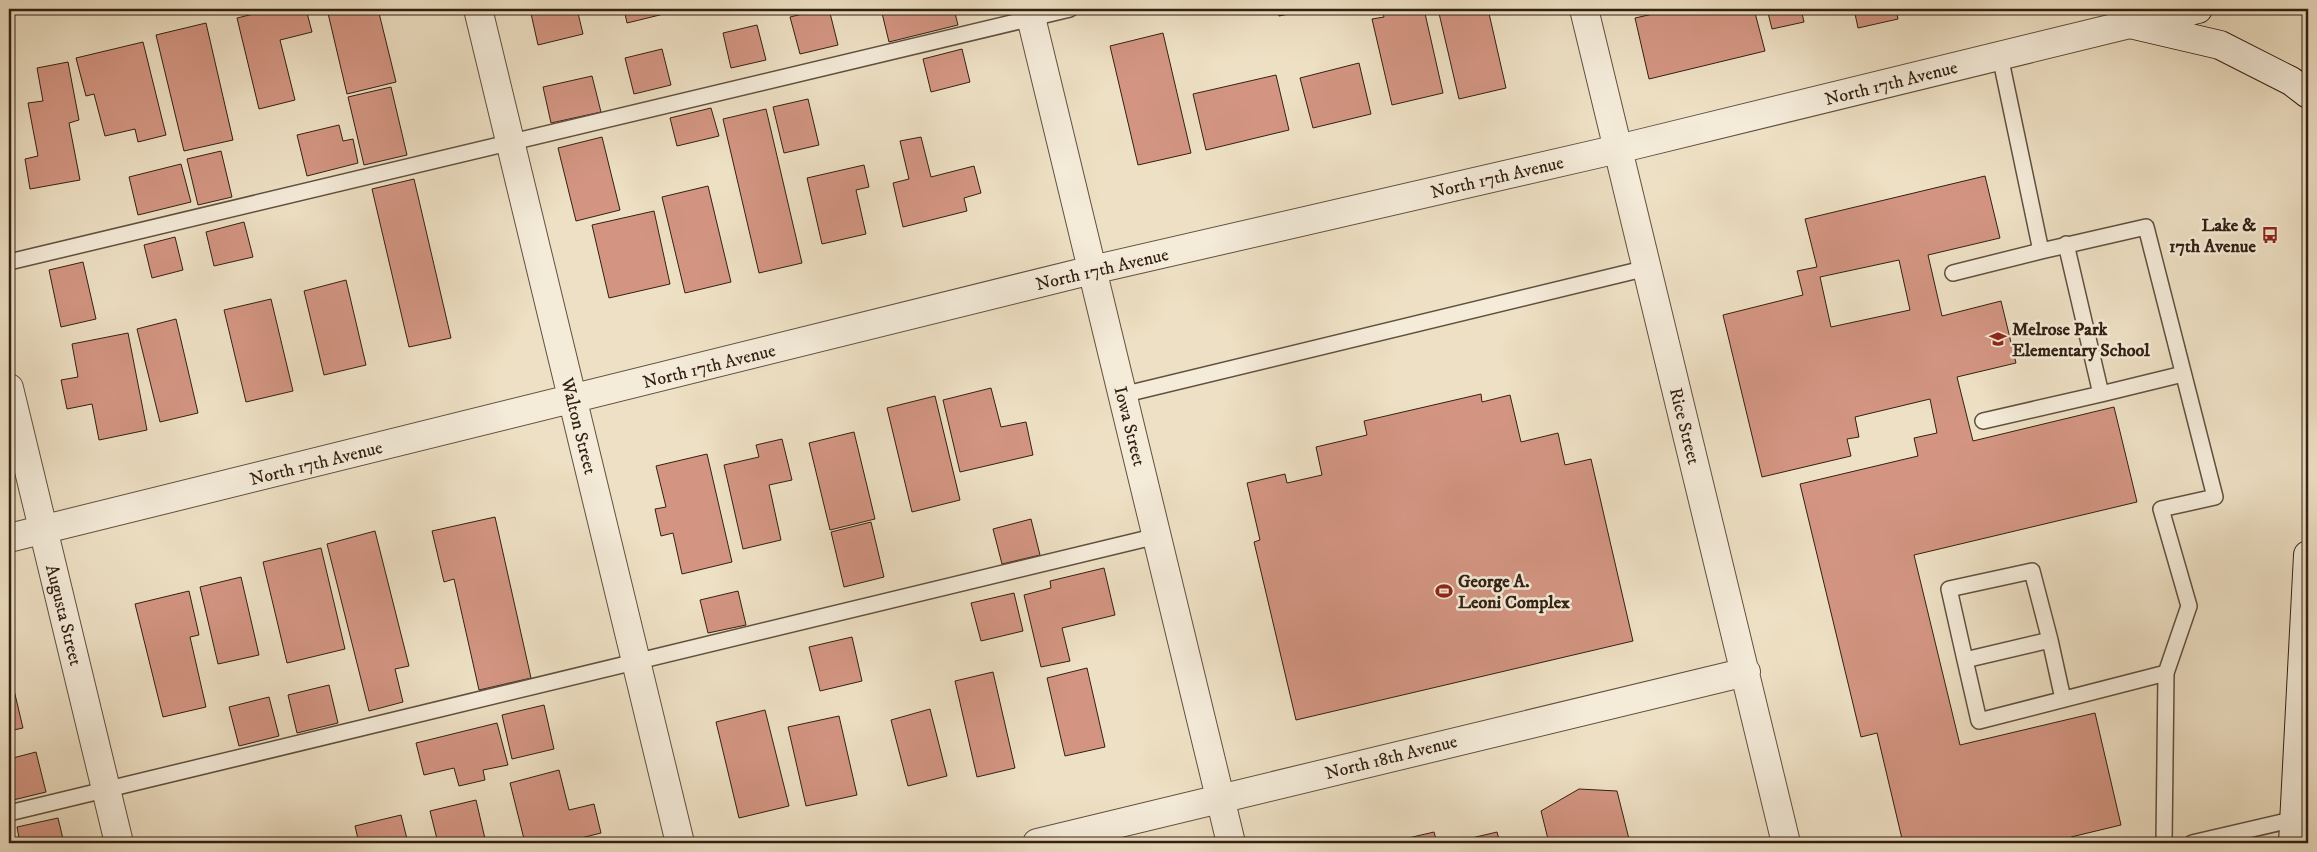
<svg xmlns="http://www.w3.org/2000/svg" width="2317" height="852" font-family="'IM FELL DW Pica',serif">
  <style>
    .building { fill: #d39582; stroke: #322012; fill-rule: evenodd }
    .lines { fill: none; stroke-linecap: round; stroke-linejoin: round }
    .service-casing { stroke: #61503e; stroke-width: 18 }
    .minor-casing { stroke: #61503e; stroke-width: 30 }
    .secondary-casing { stroke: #322012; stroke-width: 30 }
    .service { stroke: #f4ebd9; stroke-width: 15 }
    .minor { stroke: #f4ebd9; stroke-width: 28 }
    .secondary { stroke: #f4ebd9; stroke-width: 28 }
    .labels { text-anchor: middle; stroke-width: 5; stroke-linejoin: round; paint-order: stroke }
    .street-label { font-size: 18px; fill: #322012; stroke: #f4ebd9 }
    .poi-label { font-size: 18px; font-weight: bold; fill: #322012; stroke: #f4ebd9; text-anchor: start }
  </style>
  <rect width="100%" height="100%" fill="#eee0c4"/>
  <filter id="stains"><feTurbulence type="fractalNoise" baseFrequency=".004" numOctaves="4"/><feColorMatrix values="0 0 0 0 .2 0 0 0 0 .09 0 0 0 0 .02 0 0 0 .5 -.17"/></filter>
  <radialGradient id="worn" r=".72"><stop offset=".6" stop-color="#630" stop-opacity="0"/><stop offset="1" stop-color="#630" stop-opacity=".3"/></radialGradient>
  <path class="building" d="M274,9h32l6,23 -32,8 15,60 -36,9 -22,-91z
    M327,9h51l18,73 -49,12z
    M530,9h47l6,25 -45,11z
    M624,9h47l1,3 -45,11z
    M823,9h6l9,36 -38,9 -10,-37z
    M881,9h73l4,16 -69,17z
    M1277,9h36l-34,7z
    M1382,9h42l19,84 -51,12 -20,-86 12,-2z
    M1438,9h50l18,79 -47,11z
    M1675,9h79l11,42 -116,28 -14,-61z
    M1767,9h34l3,13 -32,7z
    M1854,9h42l2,10 -40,9z
    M206,23l27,117 -49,11 -28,-116z
    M757,25l9,35 -35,8 -8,-35z
    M1163,33l28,120 -53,12 -28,-119z
    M143,42l23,93 -28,7 -3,-13 -30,7 -11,-42 -8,2 -10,-38z
    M662,49l9,36 -37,9 -9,-36z
    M962,49l8,33 -39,10 -8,-33z
    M68,62l11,58 -10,3 11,57 -50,9 -5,-30 13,-3 -10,-53 15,-2 -6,-33z
    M1359,63l12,51 -58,14 -13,-50z
    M1276,75l13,55 -83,20 -13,-56z
    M592,76l9,36 -50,11 -8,-36z
    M391,87l16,68 -43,10 -16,-68z
    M808,99l11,46 -35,8 -11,-46z
    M711,108l8,28 -42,10 -7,-28z
    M766,109l36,154 -43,10 -36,-154z
    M339,125l4,16 10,-2 5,24 -51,13 -10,-41z
    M602,137l18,73 -44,11 -18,-73z
    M921,137l10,40 43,-11 7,27 -17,5 3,13 -64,16 -10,-44 16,-4 -9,-38z
    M221,151l11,46 -34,8 -11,-46z
    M181,164l10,38 -53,13 -9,-38z
    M864,165l5,22 -13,3 10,44 -44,10 -15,-66z
    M1985,176l15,62 -72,17 14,61 59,-15 15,62 -59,14 16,64 141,-34 23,95 -223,53 46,190 135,-32 26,112 -50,12 2,6h-170l-26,-110 -16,4 -61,-253 118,-28 -4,-18 23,-5 -7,-34 -75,18 4,20 -12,2 4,17 -89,21 -39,-162 80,-20 -6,-24 20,-4 -12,-48zM1899,260l11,50 -79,17 -11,-50z
    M414,179l37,159 -42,9 -37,-158z
    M708,186l23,96 -46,11 -23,-96z
    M654,211l16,73 -61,14 -17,-73z
    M244,222l9,35 -39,9 -8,-34z
    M175,237l8,33 -31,8 -8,-33z
    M83,262l13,57 -35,8 -12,-57z
    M346,280l20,85 -42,10 -20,-84z
    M271,299l22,92 -47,11 -22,-92z
    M176,319l22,94 -38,9 -23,-93z
    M128,333l19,97 -48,10 -7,-36 -25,5 -6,-29 17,-3 -6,-33z
    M991,388l10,39 25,-5 7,33 -73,17 -17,-72z
    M1481,394l1,8 28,-7 11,47 37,-9 7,32 26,-6 42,182 -337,79 -42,-178 6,-2 -13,-57 38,-9 2,9 35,-8 -6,-28 51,-12 -3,-14z
    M935,396l25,104 -48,12 -25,-104z
    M854,432l21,87 -45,11 -21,-87z
    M782,439l10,41 -23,5 12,55 -38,9 -19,-84 35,-8 -3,-12z
    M707,454l25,108 -50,12 -9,-41 -12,3 -6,-27 11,-2 -10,-41z
    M495,517l36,161 -52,12 -25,-111 -10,3 -12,-51z
    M1031,519l9,36 -38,9 -9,-35z
    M871,522l13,55 -40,10 -13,-55z
    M375,531l34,135 -14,3 8,33 -34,9 -42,-167z
    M321,548l24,101 -58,14 -24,-101z
    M1104,568l11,47 -53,13 8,33 -29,6 -17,-72 27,-7 -1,-7z
    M241,577l18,78 -41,9 -18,-77z
    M189,591l10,44 -9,2 16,70 -43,10 -28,-113z
    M738,591l8,34 -38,8 -8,-33z
    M1014,593l9,38 -42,10 -10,-38z
    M852,637l10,44 -42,10 -11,-44z
    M1087,668l18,79 -40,9 -18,-78z
    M9,669l14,59 -14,3z
    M993,672l22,96 -38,9 -22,-96z
    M329,685l9,38 -41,10 -9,-38z
    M269,697l10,39 -40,10 -10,-39z
    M544,705l10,44 -42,10 -10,-44z
    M930,709l17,67 -39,10 -17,-66z
    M765,710l24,96 -50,12 -23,-96z
    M839,716l18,79 -51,11 -18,-79z
    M497,723l11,42 -25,5 2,10 -26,6 -5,-18 -30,7 -8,-32z
    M36,752l10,40 -37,9v-42z
    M559,770l10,40 25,-6 7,29 -24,6 1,4h-53l-15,-60z
    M1579,789l38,2 13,52h-81l-8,-32z
    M476,800l10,43h-48l-8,-32z
    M401,815l7,28h-49l-4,-17z
    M58,818l6,25h-44l-3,-16z
    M1434,832l3,11h-46v-1z
    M1497,832l3,11h-41v-2z"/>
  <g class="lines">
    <g class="service-casing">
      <path id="service" d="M2000,56l41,195 105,-24 69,270 -54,12 28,97 -23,67 -187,48 -14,-61 85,-20 13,59
        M2066,244l35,150 82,-20
        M9,262l1061,-253
        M1953,273l88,-22
        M1122,395l525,-127
        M1983,421l118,-27
        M1965,660l-16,-71 83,-18 18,69
        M9,813l1148,-277
        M2164,843l2,-170
        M2192,843l116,-27"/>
    </g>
    <g class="minor-casing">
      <path id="minor" d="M478,9l202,834
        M1029,9l202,834
        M1584,9l202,834
        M9,388l110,455
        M9,538l1083,-268 526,-121 512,-125
        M1037,843l709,-171"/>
    </g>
    <g class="secondary-casing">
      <path id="secondary" d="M2137,23l61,-14
        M2130,24l90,21 71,36 17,13
        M2293,843l15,-288"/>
    </g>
    <use href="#service" class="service"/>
    <use href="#minor" class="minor"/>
    <use href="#secondary" class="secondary"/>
  </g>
  <defs>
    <g id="bus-bare" transform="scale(1.35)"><path d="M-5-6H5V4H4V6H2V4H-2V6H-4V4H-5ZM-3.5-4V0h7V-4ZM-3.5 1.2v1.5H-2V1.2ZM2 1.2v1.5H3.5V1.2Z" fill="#8f2418" stroke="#f4ebd9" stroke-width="2.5" paint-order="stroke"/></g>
    <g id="school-bare" transform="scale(1.35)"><path d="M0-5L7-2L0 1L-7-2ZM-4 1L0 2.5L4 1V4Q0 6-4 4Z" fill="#8f2418" stroke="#f4ebd9" stroke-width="2.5" paint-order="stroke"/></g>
    <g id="stadium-bare" transform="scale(1.35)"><path d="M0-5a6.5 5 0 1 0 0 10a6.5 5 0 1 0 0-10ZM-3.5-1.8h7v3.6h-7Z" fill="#8f2418" stroke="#f4ebd9" stroke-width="2.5" paint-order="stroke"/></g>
  </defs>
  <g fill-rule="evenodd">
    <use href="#bus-bare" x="2270" y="235"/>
    <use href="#school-bare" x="1998" y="339"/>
    <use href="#stadium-bare" x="1444" y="591"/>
  </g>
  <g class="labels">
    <g class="street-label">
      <text transform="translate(1891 83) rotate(-14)" y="6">North 17th Avenue</text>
      <text transform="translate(1497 177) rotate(-13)" y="6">North 17th Avenue</text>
      <text transform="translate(1102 269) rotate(-13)" y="6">North 17th Avenue</text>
      <text transform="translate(709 366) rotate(-14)" y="6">North 17th Avenue</text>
      <text transform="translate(579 426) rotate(76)" y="6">Walton Street</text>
      <text transform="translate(1130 426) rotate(76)" y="6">Iowa Street</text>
      <text transform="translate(1685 426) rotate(76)" y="6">Rice Street</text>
      <text transform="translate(316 463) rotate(-14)" y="6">North 17th Avenue</text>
      <text transform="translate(64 615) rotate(76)" y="6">Augusta Street</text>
      <text transform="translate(1391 757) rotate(-14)" y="6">North 18th Avenue</text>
    </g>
    <g class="poi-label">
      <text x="2256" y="231" text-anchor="end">Lake &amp;<tspan x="2256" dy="21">17th Avenue</tspan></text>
      <text x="2012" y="335">Melrose Park<tspan x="2012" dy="21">Elementary School</tspan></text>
      <text x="1458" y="587">George A.<tspan x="1458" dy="21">Leoni Complex</tspan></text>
    </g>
  </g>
  <rect width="2317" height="852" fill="none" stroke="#eee0c4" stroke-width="30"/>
  <rect x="10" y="10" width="2297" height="832" fill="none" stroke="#322012" stroke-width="2.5"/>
  <rect x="15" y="15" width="2287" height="822" fill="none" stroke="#322012"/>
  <rect width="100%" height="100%" filter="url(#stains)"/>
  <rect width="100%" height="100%" fill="url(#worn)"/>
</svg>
